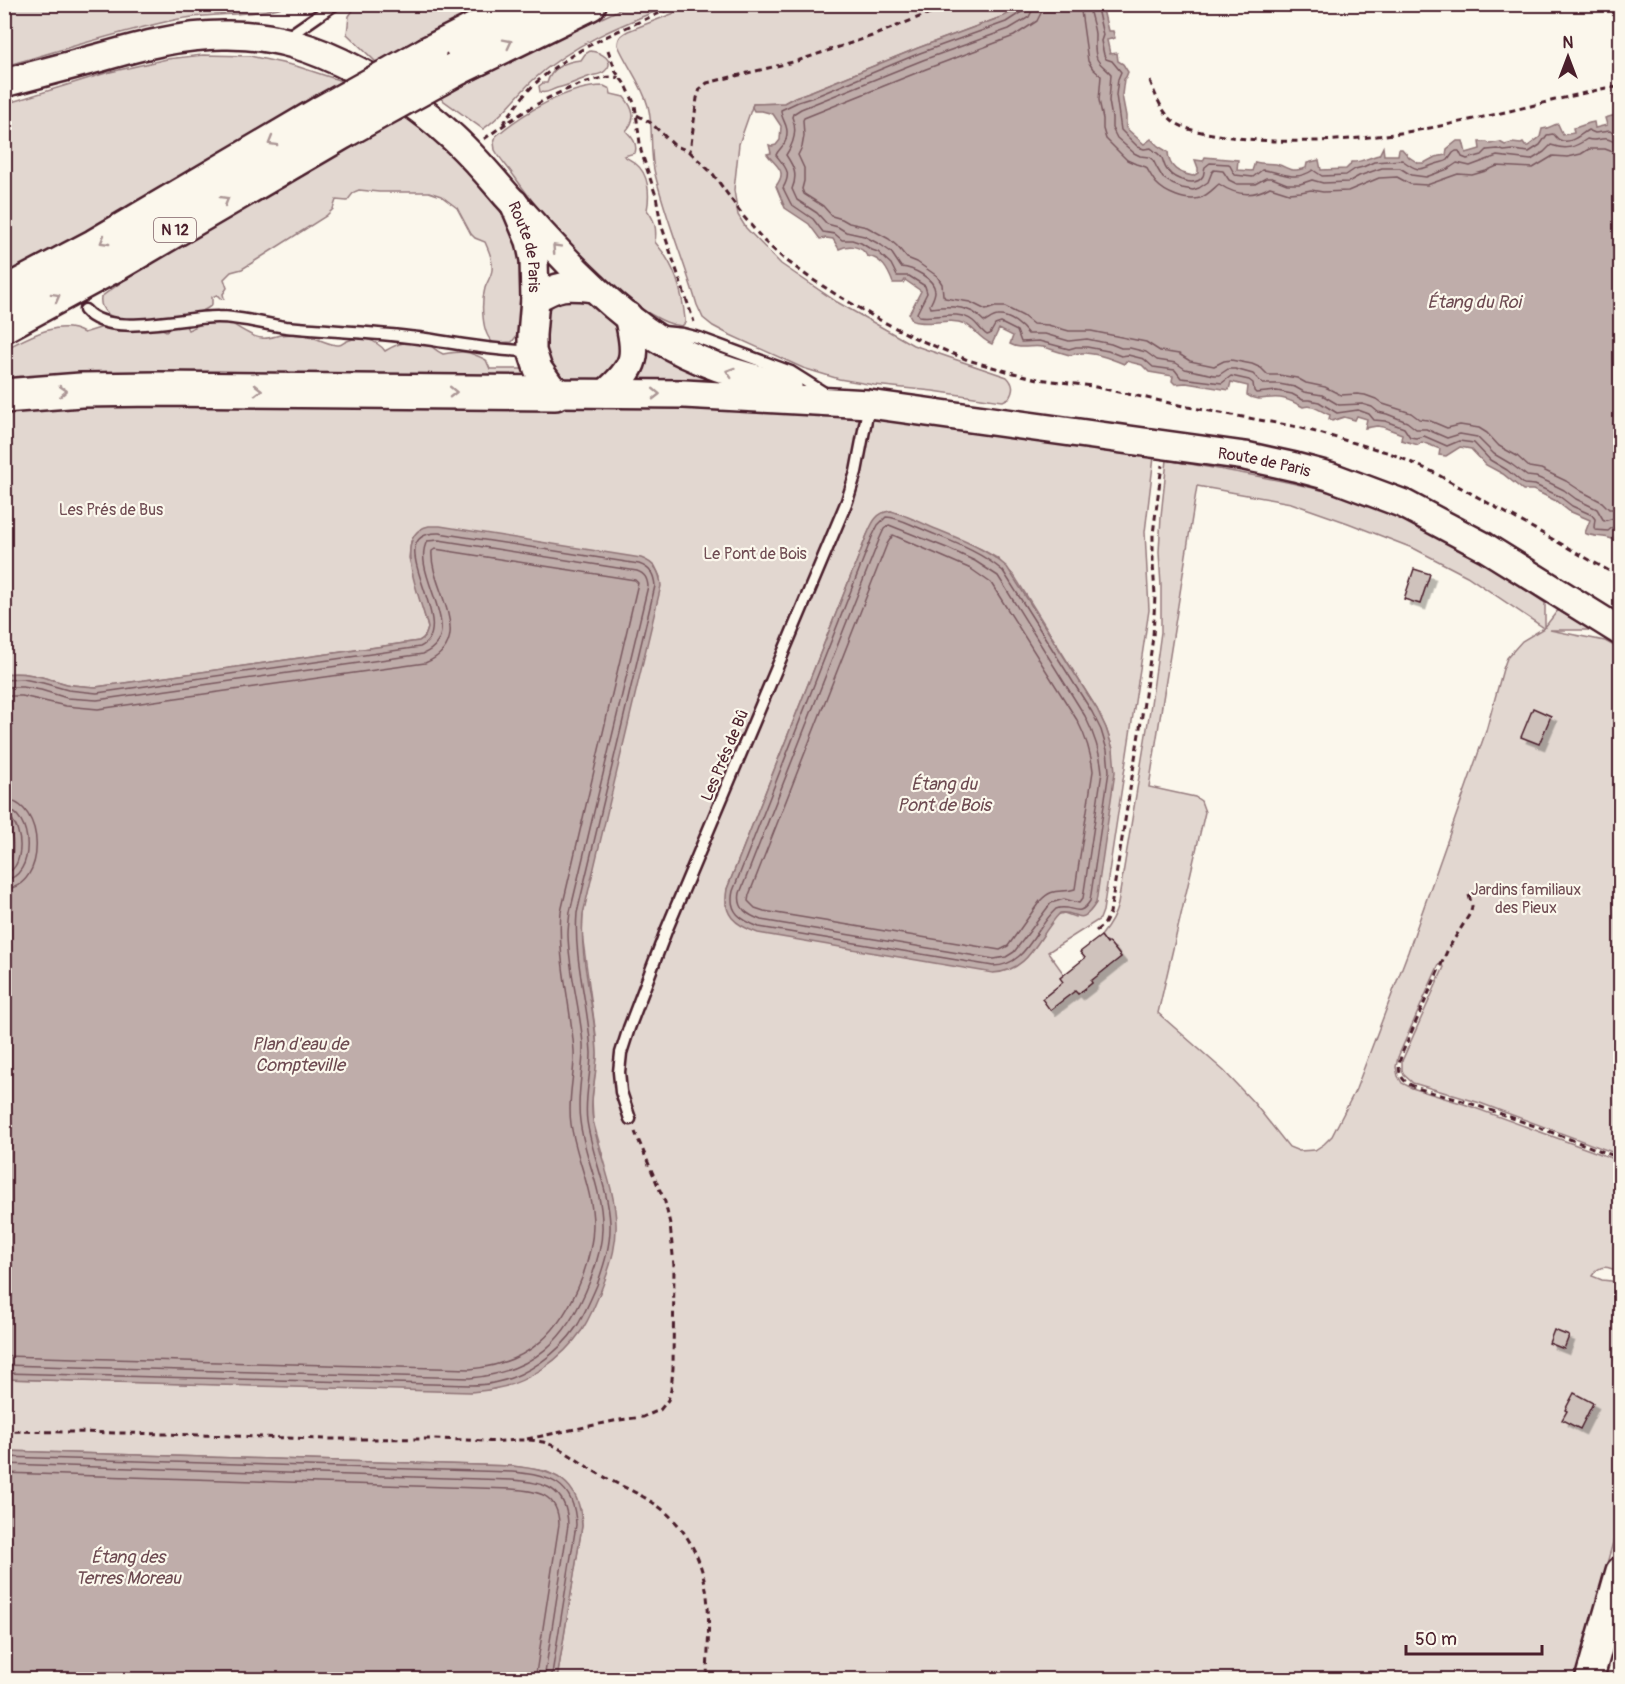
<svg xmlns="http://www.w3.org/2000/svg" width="1625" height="1684" font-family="Pangolin,sans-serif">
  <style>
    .green { fill: #e2d7d0; stroke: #967b7e; stroke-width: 1.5; fill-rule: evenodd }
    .water { fill: #bfadaa; stroke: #907477; stroke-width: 1.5 }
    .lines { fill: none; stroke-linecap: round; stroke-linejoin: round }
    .shore { stroke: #79585e; stroke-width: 1.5 }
    .building { fill: #cfc2bc; stroke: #4a1f2b; stroke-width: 1.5; filter: url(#shadow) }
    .service-casing { stroke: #4a1f2b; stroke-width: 15 }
    .tertiary-casing { stroke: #4a1f2b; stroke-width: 32 }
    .trunk-casing { stroke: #4a1f2b; stroke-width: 38 }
    .path { stroke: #4a1f2b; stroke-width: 3; stroke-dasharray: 6 4.5; stroke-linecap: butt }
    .service { stroke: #fbf7ec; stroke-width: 10 }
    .tertiary { stroke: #fbf7ec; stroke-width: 27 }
    .trunk { stroke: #fbf7ec; stroke-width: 33 }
    .trunk-bridge-casing { stroke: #4a1f2b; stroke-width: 38; stroke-linecap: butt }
    .trunk-bridge { stroke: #fbf7ec; stroke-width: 33 }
    .oneway { stroke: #ab9695 }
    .labels { text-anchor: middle; stroke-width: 4.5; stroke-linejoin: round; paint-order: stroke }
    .shield { fill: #fbf7ec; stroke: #7f6065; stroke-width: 1.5 }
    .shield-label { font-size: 15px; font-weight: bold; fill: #4a1f2b }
    .street-label { font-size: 16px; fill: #4a1f2b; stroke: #fbf7ec }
    .park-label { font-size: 16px; fill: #704d54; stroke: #fbf7ec }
    .water-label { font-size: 18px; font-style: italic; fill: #6d4a51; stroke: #fbf7ec }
  </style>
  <defs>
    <filter id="shadow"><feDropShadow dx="5.5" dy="5.5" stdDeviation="0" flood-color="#0004"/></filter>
  </defs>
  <rect width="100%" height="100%" fill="#fbf7ec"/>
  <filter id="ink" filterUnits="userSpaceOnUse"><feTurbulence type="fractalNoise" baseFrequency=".0167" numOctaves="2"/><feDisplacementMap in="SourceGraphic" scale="12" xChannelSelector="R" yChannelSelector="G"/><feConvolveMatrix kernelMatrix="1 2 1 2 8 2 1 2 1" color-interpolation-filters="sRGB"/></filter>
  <g filter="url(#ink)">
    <path class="green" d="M5,4h284v1c-35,12 -74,7 -110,14 -59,12 -117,31 -174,47z
      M357,5h131l-112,57 -29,-28 2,-18z
      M629,5h43c-50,19 -99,39 -139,75 -17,16 -30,36 -50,49l-43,-31 75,-39z
      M695,5h329l-20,11 -86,32 -106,43 -17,6 -11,6 -31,1 -14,40 -5,46 4,25 8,13 35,36 56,38 76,43 94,32c7,7 7,13 2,21l-6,3 -8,-1 -62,-9 -59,-6 -35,-6 -36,-11 -75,-34 -15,-8 -10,-8 -6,-13c-13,-44 -31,-86 -42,-131 -6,-22 -1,-46 -7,-68 -6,-22 -21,-40 -30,-61 0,-8 3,-10 10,-14z
      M590,51c10,1 27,9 15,20 -5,5 -12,3 -17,6 -11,4 -20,9 -31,11 -7,2 -9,6 -17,4l-1,-6 4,-3h4c4,-15 19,-22 34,-23l4,-6z
      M203,55l47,1 46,10 46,15 -252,148 -85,46v-171l101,-31 61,-14z
      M604,86l6,3 1,5 13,3c10,12 13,22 2,34 6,6 12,13 9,22l-11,3c4,3 9,5 12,8 13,10 14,31 11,46 8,10 10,19 8,32 20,23 27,48 30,77v4l-3,3c-12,-1 -21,-6 -30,-11 -55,-28 -103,-90 -138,-139 -6,-9 -14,-17 -19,-26l-1,-8 2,-6c27,-23 72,-50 108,-50z
      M406,118l5,1 49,45 48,56 15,35 -2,69 -3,10 -6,8 -18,1c-13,-8 -13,-41 -9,-55 2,-6 6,-11 7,-18 1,-10 -3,-19 -7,-28l-10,-4 -4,-4 -14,-26 -16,-12 -12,-4h-50l-20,-2 -5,2 -7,9 -11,-1 -3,9 -7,7 -71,45 -13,8 -11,3 -7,7 3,9 -4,6 1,4 -3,1 -4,-4 -5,2v7c-9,15 -70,15 -89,16 -12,-2 -24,-9 -22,-23l36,-26 77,-47 122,-70 42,-24z
      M567,293l39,14 21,33 -15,38 -40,9 -26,-19 -5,-59z
      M208,321c7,0 14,3 21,1 9,5 23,16 33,16 6,1 13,-2 18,-3 8,-1 16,-1 24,0 10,1 26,11 35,10 3,0 5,-3 8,-4 13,-6 30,-1 38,10 14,-9 30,-13 46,-5 4,3 7,6 12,8 19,-3 25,-4 43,6l4,9h37l7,11 -529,8v-39c22,-11 54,-31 79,-16l19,-6 20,-1 10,1 9,4 18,-3 6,3 11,-6 9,1 2,4z
      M642,346l111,39 -126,1z
      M687,402l120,9 135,14 212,32 -9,75 4,78 -46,301 -3,8 -52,33 30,42 14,-11 -3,-3 32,-23 -12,-15 -2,2 -6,-8c8,-10 14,-19 17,-32l33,-200 10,-72v-46l-2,-34 2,-36 6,-56c83,15 167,26 245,61 47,22 90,53 133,82v24l13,-17 33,20h-41l55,11 15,8v506l-140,-52 -67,-20 -9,-8 -2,-5v-9l42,-94 -5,-3 -41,93 -2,10 2,9 4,7 10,5 52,16 156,57v111c-11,-5 -20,-9 -28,4l10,4 18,2v236l-46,161h-1017l25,-153 -1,-16 -23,-33 -13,-6 -33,-5 -507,-15v-72l465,12 24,-2 39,-15 18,-12 15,-14 40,-181 -13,-46 -1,-22 5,-43 -1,-21 -14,-101 1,-21 77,-336 -5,-11 -244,-25 -2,17 19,70c-2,7 -3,10 -9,13l-323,46c-10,-1 -20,-1 -29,-3 -22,-6 -40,-13 -62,-10v-267l8,-2zM1197,486l94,17 57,20 67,26 52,27 77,52 -22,13 -15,17 -4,11 -17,62 -78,221 -52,137 -24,47 -8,8 -9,6 -16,1 -10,-4 -35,-44 -30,-32 -66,-58 47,-201 -4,-11 -6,-4 -46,-10zM891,511l90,38 16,9 18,19 82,132 9,19 7,21 -38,168 -11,-4 -7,2 -331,-10 1,-16 140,-354c6,-12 10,-23 24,-24z"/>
    <path class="water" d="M1102,5l6,26h5l2,7 -8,2 3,14 7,-1 1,8 5,3 5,8 -2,5 -2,2 -2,16 4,21v12l18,16 7,-5 7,7 10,6c1,16 10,21 25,24l5,-3v-5l-3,-8 8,1 2,-4 33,3 -1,10 15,1 3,-9c7,2 14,1 21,2 15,4 12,9 30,4l1,-5 12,-3 2,10 25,-1 4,-4 1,-3c10,1 18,-5 28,-7l4,-8 1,8h14l1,-6h3l7,8 9,6h6l11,-6 11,-2 1,-6 10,-8h6l3,12 14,-4 -1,-7h8l3,2 10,-2 5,3 7,-2 9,1 2,-1 2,3h3l12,-9 2,-8c10,-1 9,-4 16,-5l5,11 11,-2 -1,-5c8,-1 13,-5 21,-6l1,6 12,-3 -2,-7 10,-3 -1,5 4,7 -3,4 5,-2v404l-4,-2 -4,8c-9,-4 -19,-1 -27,-6l5,-13 -21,-9 -13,-10 -14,-7 -9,-4h-10l-20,-16 -17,-9 -15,-16 -11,-2 -14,9 -7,-1 1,-6 -18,-7 -4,3 -17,-5 1,-6 -19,-7 -6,-1 -12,2 2,-9 -10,-3 -2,4 -11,-3 -12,4 -3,-2 1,-4c-9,-3 -16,-11 -27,-8 -8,-4 -14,-8 -23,-9 -12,-2 -23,5 -33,-3l1,-9 -17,-4 -2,8 -43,-7 -11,1 -3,-3 1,-5 -24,-4 -7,-7 -16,-4 -2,3c-14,-6 -39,-15 -53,-9 -10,-2 -19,-6 -28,-8 -12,-2 -22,3 -33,-3l3,-8 -14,-7 -7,15c-13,-5 -17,-16 -27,-20 -17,-7 -35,2 -52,-3l-4,-7 12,-23 -16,-11 -2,3h-10c-5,-13 -11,-25 -26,-27 -5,-10 -18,-12 -28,-7l-6,-10 -7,-1 -6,1 -11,-15 -24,-16 -9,-22c12,-16 0,-19 -9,-32l4,-1 -2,-8 3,1 4,-1 4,-5 1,-14 -8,-12 -11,-3h-8l-2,-4 1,-3 31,-1 11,-6 17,-6 106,-43 86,-32 20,-11z
      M891,511c14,4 27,10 40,16 27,11 54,21 76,40l90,142 9,19 7,21 2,23 -19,131c-16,25 -17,8 -36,10 -23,24 -29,58 -67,60l-235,-40c-23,-8 -36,-18 -31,-44l140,-354c5,-12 9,-23 24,-24z
      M429,526h11l201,32c14,5 19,14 20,28l-78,328c-4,47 12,92 14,139 0,23 -8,45 -4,68 6,35 22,67 23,102 1,22 -5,42 -13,62 -6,16 -12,31 -21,45 -20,29 -55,54 -89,59 -8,2 -15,2 -23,3l-465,-13 -1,-510c15,-15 9,-35 1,-51v-144c22,-3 40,4 62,10 9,2 19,2 29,3l323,-46c6,-3 7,-6 9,-13 -5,-25 -39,-94 1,-102z
      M5,1451l507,15c42,4 68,13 70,60l-25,153h-552z"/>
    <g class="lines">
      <path class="shore" d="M1026,4l-3,7 -17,11 -86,31 -106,44 -16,5 -17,8c0,11 9,15 5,29 -1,7 -8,10 -10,16 10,13 16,17 7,33l8,16 22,15 10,13 12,2 7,6h10l9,3 11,7 6,2 13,12 6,12h12l16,10 2,7 -10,20 2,3c16,3 38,-7 54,5 5,4 8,10 14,14l3,-1 5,-9 6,-2 16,8 4,11 18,-1 30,8 7,-2h11l21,4 13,5 7,-1 16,4 9,8 22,3 6,8 41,5 9,-7 18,4 4,3 1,8 2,2 21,-2 15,3 11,6h6l10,2 18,11 21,-3 11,4 5,6 11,1 19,7 6,9 6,1 8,-2 23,10 12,-5 15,2 16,17 17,10 17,14 11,1 24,11 13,10 20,9 3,4 -1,8 1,3 13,1 6,-5h6
        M1033,4l-1,7 -3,6 -20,12 -86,31 -122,49 -8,5 -1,3c6,14 2,26 -6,38 8,12 12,20 6,34l5,11 20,13 10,11 11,3 8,5 18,4 17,9 10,7 10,15c12,1 33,11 34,24 0,5 -3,10 -5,14l1,3c13,-2 30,-2 42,4 5,3 8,7 12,10 4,-2 8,-6 13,-6 12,-1 24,10 30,18h17l24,7 18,-2 24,5 10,4h9l16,4 11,8 19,3 9,6 29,6h5l9,-6h7l18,5 10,10h16l16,3 9,5 18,3 17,10 23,-1 10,3 6,5 9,2 20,8 9,7h10l21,9 13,-4 17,3 17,17 17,10 16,12 9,1 12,5 16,8 12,9 21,10 7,12 10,-3h6
        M1042,4l-1,9 -4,8 -23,15 -88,33 -122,49 -1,2 1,16 -2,11 -4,8 6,13v13l-2,8 2,5 19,12 9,10 10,3 7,4 18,4 22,12 8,7 10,12 10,4 20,14 5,8 1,11 2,3 25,4 16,8 9,-3h10l18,9 10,8 15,1 21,6h22l55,11 14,9 19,3 11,7 24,5 10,-5 7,-1 21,4 9,4 7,7h11l18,3 9,5 19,4 16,8 16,-1 8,1 11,4 7,5 28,9 8,6 9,1 19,8 13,-3 19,3 8,5 12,13 18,10 12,11 12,2 25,12 15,10 21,11 7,7h11
        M1080,4l8,57 5,8 8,7 -2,24 4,19v10l3,10 21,21 9,4 10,3c3,5 6,11 10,16 9,10 30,19 44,15 8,-3 13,-9 19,-14 16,11 34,13 51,3l19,6 12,-1 10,-2 12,2 25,-1 31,-13 18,-1 13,7 17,1 31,-11 14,1 14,-4 11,-5 36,2 20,-12 15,1 13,-3 8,-5h16l8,3h7
        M1089,4c0,10 5,20 6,30 0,9 -1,17 2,25 3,6 10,10 14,15l-2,27 3,17v10l5,10 17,15 6,3 9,1 4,3 4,8 6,10 9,6 10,4 11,2 6,-2 9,-6 4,-10 2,-2 9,1 6,9 8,4h18l11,-6h6l15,6h13l12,-4 11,3 25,-1 11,-6 23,-8h18l11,7 15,2 22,-8 9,-6 13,3 27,-10 34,4 13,-8 7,-7c15,5 23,3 36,-6 9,3 12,-1 20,0 4,1 8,4 13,4
        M1096,4l7,31 -2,6 3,14 2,4 6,2 9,11 -3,7 -2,16 5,35 17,17 6,2 7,-1c3,3 9,6 11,10 2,5 2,9 6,13 6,8 28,17 35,5 1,-1 1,-7 2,-9l5,-4 19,1 6,11 18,2 9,-7c19,1 32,13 51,0l9,6 24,-1 9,-6 8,-2 11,-5 28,-2c19,14 17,9 37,3 3,-1 6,-1 9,-3l5,-7 3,-2h3l3,6 5,2 15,-4 5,-5 11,-1 6,2 9,-1 16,2 11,-7 7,-10 6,-1c3,2 4,5 7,6 10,5 21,-6 28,-10l7,3 15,-2 5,4 5,1
        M886,517c12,0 25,8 36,12 28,12 58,22 81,42l89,141 9,18 6,20 2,21 -19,130c-12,19 -18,2 -34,8 -22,20 -29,57 -63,57l-234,-39c-18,-7 -31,-15 -26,-36l139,-354 6,-12z
        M889,525l58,23 28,13 23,15 87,140c9,18 15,35 17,56l-19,126 -4,5 -15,-4 -13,4 -37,49 -8,5 -12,2 -233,-39c-13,-5 -24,-11 -21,-27l139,-353 5,-11z
        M893,535l78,34 20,14 86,137c9,17 14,32 16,51l-18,118c-15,5 -21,-3 -35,12l-32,45 -8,4 -236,-39 -9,-3 -7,-7 1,-6 138,-351z
        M4,680l19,-1 20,4 25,7 29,3 323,-46c43,-20 -45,-115 19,-114l200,31c12,4 15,11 16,22l-78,327c-4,47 12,93 14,140 0,23 -7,45 -4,68 5,35 21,66 23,102 1,21 -6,42 -13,62 -6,14 -12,28 -20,41 -18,27 -51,51 -84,57 -8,2 -16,2 -23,2l-466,-12
        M4,687h19l18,3 26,8 30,2 326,-46c47,-21 -14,-80 4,-113l12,-1 198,31c8,3 10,7 11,15l-78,326c-1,8 -2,16 -2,23 1,37 12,73 15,109 1,26 -7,51 -3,77 4,35 22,67 22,103 1,20 -5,39 -12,57 -23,59 -56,91 -120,97l-466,-13
        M4,696h18l44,10 32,3 327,-46c54,-23 4,-75 7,-112l3,-2 200,31 3,3 -77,329c-4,47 10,92 13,139 1,25 -7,47 -3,73 5,34 22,66 22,101 0,19 -5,36 -11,53 -21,54 -53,86 -112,91l-466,-13
        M4,800c42,1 44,88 0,89
        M4,809c30,2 32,69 0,71
        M4,816l8,3c2,4 5,8 6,13 4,13 3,39 -14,41
        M4,1457l508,15c37,3 63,10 64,53l-25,155
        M4,1464l507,16c33,2 56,7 57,45l-24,155
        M4,1473l507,16c26,2 47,4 48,35l-24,156"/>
    </g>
    <path class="building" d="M1414,569l16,5 -10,30 -16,-5z
      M1533,708l18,8 -12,28 -18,-7z
      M1101,936l6,8 2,-2 12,15 -30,24 1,2 -14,11 -3,-3 -25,19 -8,-11 21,-17 -3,-4 25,-20 -5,-6z
      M1554,1330l15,6 -5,13 -15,-6z
      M1574,1393l19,10 -13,26 -18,-9 5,-9 -2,-1z"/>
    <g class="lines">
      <g class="service-casing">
        <path id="service" d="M286,38l49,-34
          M85,310c25,29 99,6 133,7 23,0 45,7 68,10 44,4 88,5 132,11 38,5 75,13 113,13
          M663,332l20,2 16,4 92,34 35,22
          M630,1119l-9,-27 -2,-20 2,-19 8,-25 37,-97 181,-430 9,-29 13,-68"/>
      </g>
      <g class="tertiary-casing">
        <g id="tertiary">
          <path d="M4,83c33,-9 65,-17 98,-26 39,-11 79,-22 121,-22 50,-1 90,12 135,36 32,17 63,37 90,62 22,19 40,41 59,63 43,47 86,97 138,134 42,30 92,46 143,56"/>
          <path id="s1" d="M514,203l16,38 4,19 1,39 -3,36v16l6,18 17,24 129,1 185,10 376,52 50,11 34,9 75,28 81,43 135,84"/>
          <path d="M535,299c24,-15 31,-14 59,-11"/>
          <path d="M606,393c31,-27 32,-37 22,-77"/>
          <path d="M1589,1680l31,-109"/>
        </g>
      </g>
      <g class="trunk-casing">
        <path id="trunk" d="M429,53l97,-49
          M456,69l133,-65
          M4,294l91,-48 228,-134
          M4,325l114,-62 226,-132
          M4,396l77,-6 77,-1 397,4"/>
      </g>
      <path class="path" d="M608,50l8,22 11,15 8,18 6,46 15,45 5,28 33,98
        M1150,81c6,15 12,33 26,42 14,9 33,10 48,13 31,5 60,6 91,5 100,-3 195,-31 291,-53l14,-1
        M637,115l14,8 23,22 16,7 7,-54 3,-9 7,-6 90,-22 75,-25 80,-32
        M503,124c11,-15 21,-31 35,-43 41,-37 94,-56 144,-77
        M484,139c32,-23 65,-45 103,-57 11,-3 22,-7 32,-4
        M690,152l23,22 31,43 21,25 18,16 27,20 27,17 41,24 37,19 53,22 42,12 28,7 53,7 97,21 110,20 92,26 43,19 187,105
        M1469,895l3,11 -1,6 -23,37 -45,102c-4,10 -7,21 2,30 9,9 47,16 61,21 52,17 103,37 154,56
        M1096,931l9,-8 5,-10 33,-204 10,-72 2,-42 -2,-31v-30l9,-69
        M4,1431c65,1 130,2 195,4 47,1 94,4 140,4 49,0 97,-1 145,2 19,2 40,-4 59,1 19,5 34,19 51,29 36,22 69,27 94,68 27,44 20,91 19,141
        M527,1439l92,-19 24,-3 17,-7 8,-10 3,-10 2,-22 1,-102 -4,-42 -5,-22 -30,-70"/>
      <use href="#service" class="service"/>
      <use href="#tertiary" class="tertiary"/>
      <use href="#trunk" class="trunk"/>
      <g class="trunk-bridge-casing">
        <path id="trunk-bridge" d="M323,112l106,-59
          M344,131l112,-62"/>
      </g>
      <use href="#trunk-bridge" class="trunk-bridge"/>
    </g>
    <defs><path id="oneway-chevron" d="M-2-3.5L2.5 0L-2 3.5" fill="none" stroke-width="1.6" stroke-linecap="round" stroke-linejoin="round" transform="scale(1.5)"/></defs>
    <g class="oneway">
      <use href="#oneway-chevron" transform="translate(508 43) rotate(-27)"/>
      <use href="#oneway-chevron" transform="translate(272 142) rotate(150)"/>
      <use href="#oneway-chevron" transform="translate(225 200) rotate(-30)"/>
      <use href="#oneway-chevron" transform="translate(104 241) rotate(150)"/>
      <use href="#oneway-chevron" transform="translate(556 248) rotate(-133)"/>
      <use href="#oneway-chevron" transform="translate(56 297) rotate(-29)"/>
      <use href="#oneway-chevron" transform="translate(730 372) rotate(-162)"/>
      <use href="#oneway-chevron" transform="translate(258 390)"/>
      <use href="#oneway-chevron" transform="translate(63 391) rotate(-3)"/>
      <use href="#oneway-chevron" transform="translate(453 392) rotate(1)"/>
      <use href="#oneway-chevron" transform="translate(656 394) rotate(1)"/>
    </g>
  </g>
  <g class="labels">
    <rect class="shield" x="154" y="218" width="42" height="24" rx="4.5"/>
    <g class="shield-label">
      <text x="175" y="235">N 12</text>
    </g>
    <g class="street-label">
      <text dy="6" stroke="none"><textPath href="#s1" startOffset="46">Route de Paris</textPath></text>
      <text dy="6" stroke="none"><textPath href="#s1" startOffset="914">Route de Paris</textPath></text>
      <text transform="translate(724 755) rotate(-67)" y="6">Les Prés de Bû</text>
    </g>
    <g class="park-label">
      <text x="111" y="515">Les Prés de Bus</text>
      <text x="755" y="559">Le Pont de Bois</text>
      <text x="1526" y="895">Jardins familiaux<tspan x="1526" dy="18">des Pieux</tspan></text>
    </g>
    <g class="water-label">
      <text x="1474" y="308">Étang du Roi</text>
      <text x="944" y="790">Étang du<tspan x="944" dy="21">Pont de Bois</tspan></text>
      <text x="300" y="1050">Plan d'eau de<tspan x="300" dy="21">Compteville</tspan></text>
      <text x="128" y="1563">Étang des<tspan x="128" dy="21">Terres Moreau</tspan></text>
    </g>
  </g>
  <rect width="1625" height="1684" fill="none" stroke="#fbf7ec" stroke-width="24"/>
  <rect x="12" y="12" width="1601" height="1660" fill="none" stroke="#4a1f2b" stroke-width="2" filter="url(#ink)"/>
  <g transform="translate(1568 57)" stroke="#fbf7ec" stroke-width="4.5" paint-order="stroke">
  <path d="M0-4.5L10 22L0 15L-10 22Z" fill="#4a1f2b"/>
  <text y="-9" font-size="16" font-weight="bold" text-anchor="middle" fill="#4a1f2b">N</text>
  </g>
  <path d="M1406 1645v9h136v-9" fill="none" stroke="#4a1f2b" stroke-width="3"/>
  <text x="1415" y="1645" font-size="18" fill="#4a1f2b" stroke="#fbf7ec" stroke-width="4.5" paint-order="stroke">50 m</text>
</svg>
